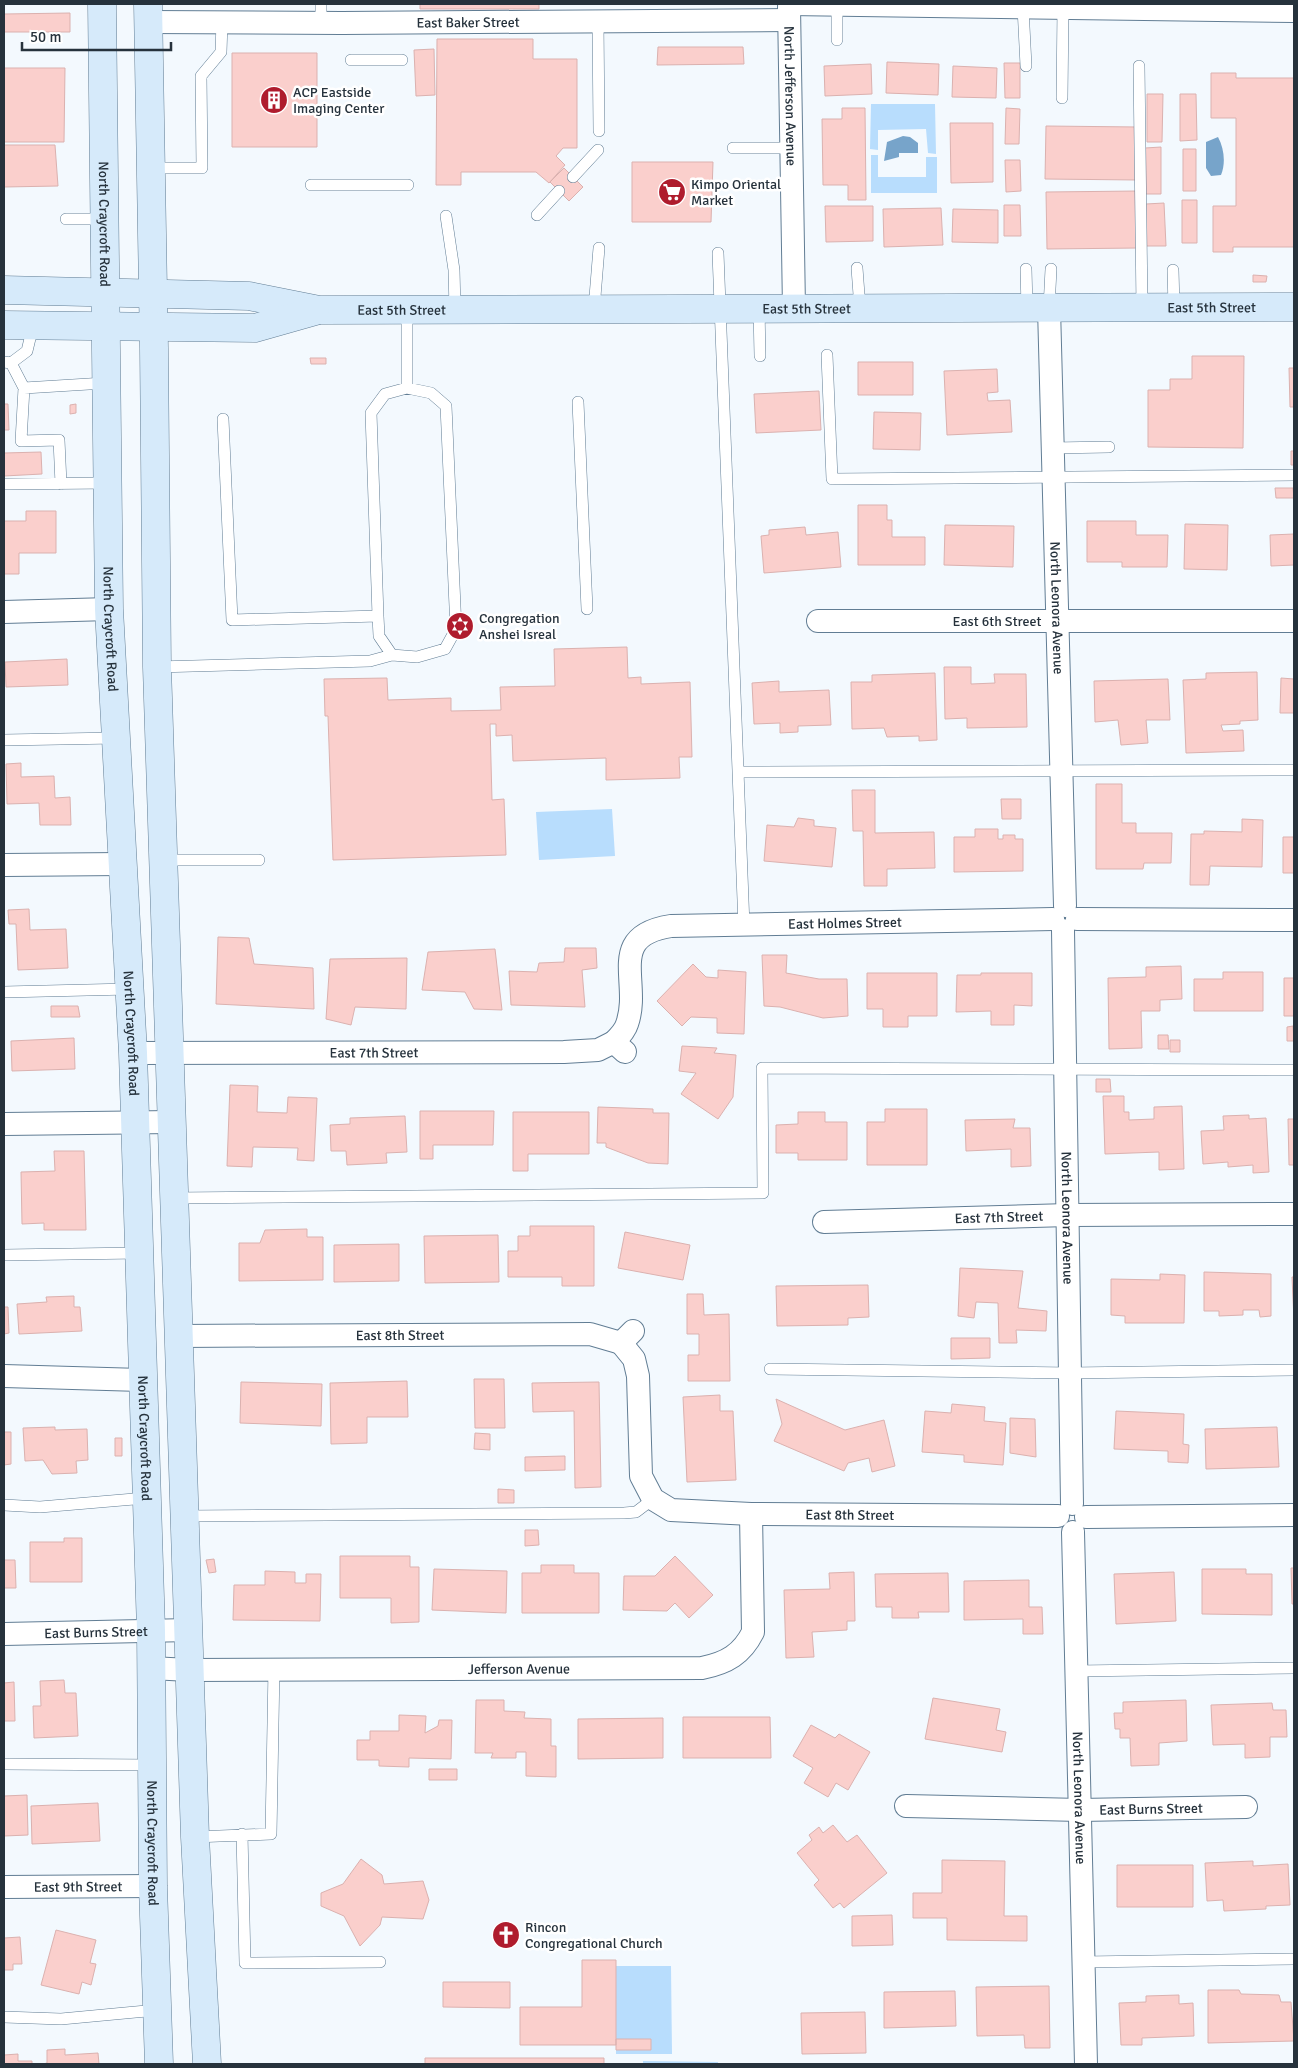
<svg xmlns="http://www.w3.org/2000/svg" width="1298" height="2068" font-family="Signika,sans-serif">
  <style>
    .green { fill: #b8ddfd }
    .water { fill: #77a4ca }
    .building { fill: #facfcc; stroke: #dbb1af }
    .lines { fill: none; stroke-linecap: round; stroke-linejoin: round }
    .lane-casing { stroke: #617d94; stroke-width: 12 }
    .street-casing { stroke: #617d94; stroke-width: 24 }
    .secondary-casing { stroke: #617d94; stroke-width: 29 }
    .lane { stroke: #fff; stroke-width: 11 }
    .street { stroke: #fff; stroke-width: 22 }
    .secondary { stroke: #d6eafa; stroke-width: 28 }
    .labels { text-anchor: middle; stroke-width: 5; stroke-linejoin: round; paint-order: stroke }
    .street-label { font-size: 14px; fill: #26323c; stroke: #fff }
    .poi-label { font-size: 14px; fill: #26323c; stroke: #fff; text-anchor: start }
  </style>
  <rect width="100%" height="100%" fill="#f3f9fe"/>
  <path class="green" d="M871,104h64l1,50 -8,-1 -2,-24 -48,1v20l-8,-1z
    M871,155h7v22h48v-20h11v36h-66z
    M612,809l3,47 -76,4 -3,-48z
    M616,1966h55l1,88h-56z
    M643,2061l75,1v2h-75z"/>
  <path class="water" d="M903,136l7,1 8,6v10h-19v4l-15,4 3,-19z
    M1218,137c6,11 8,26 3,38l-10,1 -5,-8v-26z"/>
  <path class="building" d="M420,4h119v5h-119z
    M70,13v19h-66v-18z
    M437,39h96v20h44v89h-14l-7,8 9,9 -16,18 -13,-11h-75v13h-25z
    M658,47h85l1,17 -87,1z
    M434,49l1,46 -19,1 -2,-46z
    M232,53h85v94h-85z
    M887,62l52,2 -1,31 -52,-2z
    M1004,63h16v35h-15z
    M871,64l1,30 -47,2 -1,-30z
    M953,66l44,2 -1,30 -44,-1z
    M4,68h61l-1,74h-60z
    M1211,73h25v5h58v169h-61v5h-20v-46h23v-88h-25z
    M1147,94h16l-1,48h-15z
    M1180,94h16l1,46 -17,1z
    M842,108h23l1,92h-18v-15h-25l-1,-66h20z
    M1006,108l14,1 -1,35h-14z
    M950,123h43v59l-42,1z
    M1046,126l92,1 -1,53 -92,-1z
    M4,145h51l3,41 -54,1z
    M1161,147v47h-16v-46z
    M1183,149h13v42h-13z
    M1005,160h15l1,31 -15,1z
    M632,162h81l-2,60h-79z
    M564,168l19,19 -14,14 -19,-19z
    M1138,191v57l-91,1 -1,-57z
    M1182,200h15v43h-15z
    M1164,203l2,43h-22l2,-42z
    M1004,205h16l1,31h-17z
    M825,206h48v35l-47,1z
    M941,208l2,37 -59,2 -1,-38z
    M953,209l45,1v33l-46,-1z
    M1253,275l14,1 -1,6h-13z
    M1192,356h52l-1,92 -95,-1v-57h22v-11h22z
    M310,358h16v6h-15z
    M858,362h55v33h-55z
    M1289,368h5v39h-4z
    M997,369l1,23 -11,1 1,8 22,-1 2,32 -65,3 -3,-64z
    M819,391l2,39 -65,3 -2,-39z
    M4,404h4l1,26h-5z
    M76,404v9l-6,1v-9z
    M874,412l47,1 -1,37 -47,-1z
    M1291,451h3v14h-3z
    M41,452l1,22 -38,2v-23z
    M1275,488h18l1,10h-18z
    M858,505h29v15h5v17h33v28h-67z
    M26,511h30v42h-37v21h-15v-53h22z
    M1087,521h49v14h32l-1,32h-45v-5h-35z
    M1185,524l43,1 -1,45 -43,-1z
    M945,525l69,1 -1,41 -69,-2z
    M805,527l1,8 32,-3 3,35 -77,6 -3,-37 8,-1v-5z
    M1294,534v31l-23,1 -1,-31z
    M627,647l1,31 13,-1v7l49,-2 2,75h-13l1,21 -74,2v-22l-93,3 -1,-26 -16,1v-12h-6l2,76 12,-1 2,56 -173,5 -5,-144h-3l-1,-37 63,-1 1,22 63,-2v13l50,-1 -1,-23 55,-1 -1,-37z
    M67,659l1,26 -62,2 -1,-25z
    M944,667h27v17l24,-1 -1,-9h32l1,53 -60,1v-10l-22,1z
    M1257,672l1,48 -18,1v3l-19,1 2,6 20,-1 1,21 -58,2 -3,-73 23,-1v-6z
    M935,673l2,67 -18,1v-5l-32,1 -3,-9 -32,1 -1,-47h21v-7z
    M1281,678l13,1v34h-14z
    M1168,679l2,41h-24l2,23 -27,2 -3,-25 -23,2 -1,-41z
    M779,681v11l50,-2 2,35 -33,1v6l-18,1v-10l-26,1 -2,-41z
    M21,763v14l33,-1 1,22 15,-1 1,28h-31l-1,-22 -32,1 -1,-40z
    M1096,784h26v39h14v10h36l-1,30h-27l-1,6h-47z
    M852,790h23v43l59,-1 1,36 -48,1v17h-23l-1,-55h-10z
    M1001,799h20v20h-19z
    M798,818l16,2v6l22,2 -4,39 -68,-6 3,-36 27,2z
    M1242,819l21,1 -1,47 -52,-1 -1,19h-19l1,-51h13v-3l38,1z
    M975,829h23v10h5v-4h12v4h8v32l-69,1v-35h21z
    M1283,837h11v36h-11z
    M29,909l1,21 36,-1 2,39 -50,2 -2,-46h-7l-1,-14z
    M218,937l31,1 5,26 59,4 1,41 -98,-5z
    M565,948h31l1,20 -15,2 3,37 -74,-2 -2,-34 28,1 2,-9 25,-1z
    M495,949l7,61 -28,-1 -9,-17 -43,-2 6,-38z
    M762,955h25l-1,18 33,6h28l1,37 -25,2 -43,-11 -16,-1z
    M407,958l-1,51 -51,-2 -4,18 -25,-6 4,-60z
    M693,964l13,13 12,1v-8l28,2 -2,62 -27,-1v-15l-26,-1 -9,9 -25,-25z
    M1181,966l1,33 -22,1v11h-19l1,37 -33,1 -1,-71 38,-1v-10z
    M1223,972h40v39h-69v-32h29z
    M867,973h70v43h-29v11h-25v-18h-16z
    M981,973h51v33l-18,-1v20h-23v-14l-35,1 1,-37h24z
    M1284,978h10v38h-10z
    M51,1006h27l2,11h-29z
    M1293,1026l1,15h-7v-14z
    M1158,1035h10l1,14h-11z
    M74,1038l1,31 -63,2 -1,-30z
    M1170,1040h10v12h-10z
    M682,1046l35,2 -3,5 22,2 -3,42 -15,22 -37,-25 15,-21 -17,-2z
    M1096,1079h14l1,13h-15z
    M230,1085l28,1 -1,26 30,1 1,-16 29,1 -3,63 -17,-1 1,-12 -45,-1 -1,20 -25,-1z
    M1103,1096h21v16h5v8l25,-1v-12l28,-1 2,63 -25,1v-18l-54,2z
    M598,1107l55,2v4h16l-1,51 -20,-1 -42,-16v-4h-9z
    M885,1109h42v56h-60v-43h18z
    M420,1111h74l-1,34h-60v14h-13z
    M513,1112h76v42h-61v17h-15z
    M798,1112h27v10h22v38h-49v-7h-22v-28l22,-1z
    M1249,1115v4l17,-1 3,54 -16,1v-8l-25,2v-5l-25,2 -2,-33 23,-1 -1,-14z
    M405,1116l2,36 -21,1 1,10 -40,2 -1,-14h-15l-1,-26 20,-1v-6z
    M1015,1119l-2,9h17l1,38 -20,1v-18l-45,2 -1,-31z
    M1288,1119h6v46h-5z
    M54,1151h30l2,79h-42v-7l-22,1 -1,-52 34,-1z
    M530,1226h64v60h-32v-9h-54v-26h10v-15h12z
    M307,1229v8h16v43l-84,1v-38h21l5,-13z
    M625,1232l65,13 -7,35 -65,-12z
    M498,1235l1,47 -74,1 -1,-47z
    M399,1244v37l-65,1v-37z
    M960,1268l63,3 -5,37 29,3 -1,20 -30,-1 1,13h-18l-1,-40 -22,-1 -2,16 -16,-2z
    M1204,1272l67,2v42l-11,1 -1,-7h-16v5l-24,1v-5h-15z
    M1160,1274l25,1 -1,48h-59v-7l-14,-1v-36l49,1z
    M1292,1277h2v43z
    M868,1285l1,32 -21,1v7l-71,1 -1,-40z
    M687,1294h16l1,21 25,-1 1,67h-42v-26h11v-21h-12z
    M74,1296v11h6l2,24 -63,3 -2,-30 30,-2 -1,-5z
    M4,1307h4l1,26 -5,1z
    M951,1338h39v20l-39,1z
    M474,1379h30l1,49h-30z
    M407,1381l1,36h-41v26l-36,1 -1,-61z
    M241,1382l81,2 -1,42 -81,-3z
    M599,1382l2,105 -26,1 -1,-77 -41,1 -1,-29z
    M720,1395v16h13l3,69 -49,2 -4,-85z
    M776,1399l69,31 39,-10 11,46 -23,6 -3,-14 -21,5 -4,8 -70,-30 8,-17z
    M952,1404l33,3 -1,14 22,2 -3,42 -39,-3v-7l-42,-3 3,-41 26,2z
    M1116,1411l68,3 -1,30 6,1 -1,18 -20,-1v-11l-54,-2z
    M1010,1418l25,1 1,38 -26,-4z
    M55,1427v3l32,-1 1,31 -12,1 1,12 -25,1 -9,-14 -18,1 -2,-33z
    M1277,1427l2,40 -73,2 -1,-40z
    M4,1432h7v32l-7,1z
    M475,1433l15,1v16l-16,-1z
    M115,1438h7v18h-7z
    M565,1456v14l-40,1v-14z
    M498,1489l16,1v13h-16z
    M525,1530h13l1,15 -14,1z
    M64,1538h18v44h-52v-40h34z
    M340,1556h70v11h9v55l-28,1v-25h-51z
    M675,1556l38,39 -24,23 -14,-15 -8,8 -44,-1 1,-34h31z
    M214,1559l2,13 -7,1 -3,-13z
    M4,1560h11l1,28h-12z
    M541,1565h33v8h25v40h-77v-40h19z
    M1291,1568h3v36h-2z
    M434,1569l73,2 -1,42 -74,-3z
    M1202,1569h44v5h26v41l-70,-1z
    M265,1571l30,1v11h11v-9h15l-1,47 -87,-1 1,-35h31z
    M854,1572l1,49h-8v9l-35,2 2,25 -28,1 -2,-68 46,-1 -1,-16z
    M1174,1572l2,49 -60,3 -2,-50z
    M948,1573l1,39h-31l1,6h-27v-11h-16l-1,-33z
    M1029,1580v27h13l1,27h-20v-15l-59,1v-39z
    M64,1680l1,13h11l2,43 -44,2 -1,-32h8l-1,-25z
    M14,1682l1,39h-11v-38z
    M933,1698l67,11 -4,21 10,2 -4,20 -77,-13z
    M476,1700h28v11l21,1 -1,6 27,1v27h5v31l-30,-1v-24h-10v6h-25l2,-5h-18z
    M1186,1700l1,41 -28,2v22l-28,1 -1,-28h-10v-9h-5l-1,-16h9v-11z
    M1272,1703l1,7h13l1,27h-17v20l-25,1v-14l-32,1 -2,-40z
    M399,1715l27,1 -1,17 13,-7 1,-6h13l-1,39 -42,-1v9l-30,-1v-6h-22v-20h13v-9h29z
    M683,1717h87l1,41h-88z
    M663,1718v40l-85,1v-40z
    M811,1725l24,13 4,-4 31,18 -22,38 -12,-7 -8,14 -24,-14 9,-15 -20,-12z
    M429,1769h28v11h-28z
    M27,1795l1,40 -24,1v-40z
    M98,1803l2,38 -68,3 -1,-38z
    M833,1825l14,17 10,-7 30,38 -43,35 -4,-5 -7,5 -19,-23 5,-5 -22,-27 15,-13 -3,-5 10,-8 4,6z
    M361,1859l21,16 2,9 39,-3 6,19 -6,19 -41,-2 -2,8 -20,21 -16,-30 -23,-10v-13l22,-9z
    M942,1860l63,1 -1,55h23v25l-80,-1v-22h-34v-25h29z
    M1253,1861v5l35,-2 2,41 -24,1v3l-42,2 -1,-11 -16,1 -2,-38z
    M1117,1865h76v42h-76z
    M892,1915l1,30 -41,1v-30z
    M56,1930l40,10 -6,23 6,1 -5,21 -9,-3 -3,12 -38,-9z
    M20,1937l2,27h-9v6h-9v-32z
    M582,1960h34v85h-96v-38h62z
    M443,1982h67v26l-67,-1z
    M1049,1986l1,62h-25l-1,-13 -47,1 -1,-49z
    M1208,1990h31l2,4 38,1 2,7h10l3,39 -86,2z
    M955,1991l1,35 -72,2v-36z
    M1179,1995v9l14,-1 1,33 -52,2v7h-21l-2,-42 27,-1v-6z
    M865,2012l1,41 -64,1 -1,-41z
    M616,2039h35v11h-35z
    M65,2049v6l33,-2 1,11h-56l4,-1v-13z
    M18,2054v7h14v3h-28v-9z
    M425,2058h179v6h-179z"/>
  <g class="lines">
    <g class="lane-casing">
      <path id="lane" d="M321,4v19
        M837,5v35
        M1023,7l3,59
        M598,22l1,109
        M351,60h51
        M1139,66l3,241
        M1062,98l1,-90
        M733,148h59
        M151,168h51l-1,-92 20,-24 1,-30
        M573,177l25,-27
        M311,185h97
        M537,215l22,-24
        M446,216l8,54 1,39
        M66,219h37
        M718,253l26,673
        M857,268l3,40
        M1026,269l1,39
        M1173,270l1,37
        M759,308l1,48
        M1049,308l2,-39
        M594,309l5,-61
        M827,355l5,124 462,-4
        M4,362l7,1 13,25 -3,53 38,-1 2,44
        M11,363l16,-12 6,-25
        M24,388l81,-5
        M407,388l24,5 15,13 10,223 -11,20 -28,8 -25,-2 -13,-19 -1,-20 -7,-203 14,-19z
        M407,388v-78
        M578,402l9,207
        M223,419l9,201 146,-4
        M1053,448l56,-1
        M4,484l102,-1
        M157,667l213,-6 22,-6
        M4,740l112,-2
        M739,772l555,-2
        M162,860h97
        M4,992l125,-3
        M174,1198l589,-5 -1,-125 532,2
        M4,1255l134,-2
        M770,1369l300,4 224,-3
        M4,1505l36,2 106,-9
        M185,1516l439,-3 12,-1 17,-13
        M1076,1671l218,-3
        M4,1764l148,1
        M242,1834l3,129 135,-1
        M195,1837l76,-3 3,-166
        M1083,1962l211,-3
        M4,2017l57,2 96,-9"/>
    </g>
    <g class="street-casing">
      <g id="street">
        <path d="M789,4l505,7"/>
        <path id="s1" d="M789,7l5,301"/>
        <path id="s2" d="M148,22l194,1 447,-3"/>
        <path id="s3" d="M1049,308l16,598"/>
        <path d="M4,612l105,-3"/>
        <path id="s4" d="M818,621h476"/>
        <path d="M4,865l118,-1"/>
        <path d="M1077,919l217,1"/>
        <path id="s5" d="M1063,930l9,574"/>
        <path id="s6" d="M625,1052l-11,-10c5,-5 11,-11 13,-18 15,-42 -22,-88 44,-98l382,-7"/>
        <path id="s7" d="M133,1053l431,-1 34,-2 16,-8"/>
        <path d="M4,1124l168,-2"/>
        <path id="s8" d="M824,1222l244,-7 226,-1"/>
        <path id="s9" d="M633,1331l-12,12 13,16 4,17 3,100 12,23 18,11 80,4 307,2"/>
        <path id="s10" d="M178,1336l412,-2 31,9"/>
        <path d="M4,1376l137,4"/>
        <path d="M1086,1517l208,-2"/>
        <path id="s11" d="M1073,1532l13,532"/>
        <path id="s12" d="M4,1634l185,-4"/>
        <path id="s13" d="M151,1668l38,2 513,-2c25,-5 40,-14 51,-36l-2,-118"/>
        <path id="s14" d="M906,1806l174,4 166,-3"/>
        <path id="s15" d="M4,1887l149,-1"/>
      </g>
    </g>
    <g class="secondary-casing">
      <g id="secondary">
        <path id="s16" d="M102,4l7,605 24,444 18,577 2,256 6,178"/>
        <path d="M148,4l6,344 3,319 38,1170 12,227"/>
        <path id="s17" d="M4,290l245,6 70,14 975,-3"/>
        <path d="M4,325l251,3 60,-17"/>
      </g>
    </g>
    <use href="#lane" class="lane"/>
    <use href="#street" class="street"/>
    <use href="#secondary" class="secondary"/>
  </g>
  <defs>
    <g id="building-disc" transform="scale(1.4375)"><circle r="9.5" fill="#af1c2d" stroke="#fff"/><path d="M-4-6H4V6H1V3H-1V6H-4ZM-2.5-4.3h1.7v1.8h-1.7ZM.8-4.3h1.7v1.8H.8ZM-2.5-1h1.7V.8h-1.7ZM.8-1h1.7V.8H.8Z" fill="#fff"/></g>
    <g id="supermarket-disc" transform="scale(1.4375)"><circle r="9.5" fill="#af1c2d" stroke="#fff"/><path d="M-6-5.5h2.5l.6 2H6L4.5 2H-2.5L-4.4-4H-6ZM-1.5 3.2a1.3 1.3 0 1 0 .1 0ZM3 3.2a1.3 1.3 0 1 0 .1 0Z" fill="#fff"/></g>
    <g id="synagogue-disc" transform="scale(1.4375)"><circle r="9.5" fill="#af1c2d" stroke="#fff"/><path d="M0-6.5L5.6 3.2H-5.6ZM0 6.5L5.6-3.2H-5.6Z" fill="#fff"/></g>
    <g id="church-disc" transform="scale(1.4375)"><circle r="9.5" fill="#af1c2d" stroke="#fff"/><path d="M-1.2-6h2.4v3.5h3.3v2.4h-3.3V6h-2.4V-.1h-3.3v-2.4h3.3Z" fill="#fff"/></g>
  </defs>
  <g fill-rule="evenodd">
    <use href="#building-disc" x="274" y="100"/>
    <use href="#supermarket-disc" x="672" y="192"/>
    <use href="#synagogue-disc" x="460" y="626"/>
    <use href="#church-disc" x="506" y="1935"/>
  </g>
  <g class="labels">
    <g class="street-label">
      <text dy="5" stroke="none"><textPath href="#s2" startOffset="320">East Baker Street</textPath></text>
      <text dy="5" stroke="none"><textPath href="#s1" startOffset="89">North Jefferson Avenue</textPath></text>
      <text dy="5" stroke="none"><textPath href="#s16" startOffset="220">North Craycroft Road</textPath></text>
      <text dy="5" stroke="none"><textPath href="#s17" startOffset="1209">East 5th Street</textPath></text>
      <text dy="5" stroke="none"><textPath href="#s17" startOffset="804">East 5th Street</textPath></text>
      <text dy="5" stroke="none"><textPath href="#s17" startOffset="399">East 5th Street</textPath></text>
      <text dy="5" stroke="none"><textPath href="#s3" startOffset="300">North Leonora Avenue</textPath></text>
      <text dy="5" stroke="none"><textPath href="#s4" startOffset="179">East 6th Street</textPath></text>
      <text dy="5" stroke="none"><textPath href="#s16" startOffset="625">North Craycroft Road</textPath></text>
      <text dy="5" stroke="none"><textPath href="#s6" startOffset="334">East Holmes Street</textPath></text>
      <text dy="5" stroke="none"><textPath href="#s16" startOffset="1030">North Craycroft Road</textPath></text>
      <text dy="5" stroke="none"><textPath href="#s7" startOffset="241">East 7th Street</textPath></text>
      <text dy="5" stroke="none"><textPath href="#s8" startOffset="175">East 7th Street</textPath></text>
      <text dy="5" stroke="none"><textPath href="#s5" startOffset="288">North Leonora Avenue</textPath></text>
      <text dy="5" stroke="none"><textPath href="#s10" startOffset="222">East 8th Street</textPath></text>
      <text dy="5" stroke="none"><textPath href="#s16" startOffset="1435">North Craycroft Road</textPath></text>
      <text dy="5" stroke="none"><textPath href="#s9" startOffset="381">East 8th Street</textPath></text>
      <text dy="5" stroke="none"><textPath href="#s12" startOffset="92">East Burns Street</textPath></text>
      <text dy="5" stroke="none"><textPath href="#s13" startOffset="368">Jefferson Avenue</textPath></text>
      <text dy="5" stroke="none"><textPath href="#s11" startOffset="266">North Leonora Avenue</textPath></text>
      <text dy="5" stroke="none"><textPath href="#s14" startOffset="245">East Burns Street</textPath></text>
      <text dy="5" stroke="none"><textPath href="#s16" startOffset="1840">North Craycroft Road</textPath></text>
      <text dy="5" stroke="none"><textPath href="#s15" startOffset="74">East 9th Street</textPath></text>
    </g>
    <g class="poi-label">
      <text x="293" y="97">ACP Eastside<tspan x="293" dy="16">Imaging Center</tspan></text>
      <text x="691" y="189">Kimpo Oriental<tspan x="691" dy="16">Market</tspan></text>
      <text x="479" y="623">Congregation<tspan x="479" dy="16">Anshei Isreal</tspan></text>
      <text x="525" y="1932">Rincon<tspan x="525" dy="16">Congregational Church</tspan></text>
    </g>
  </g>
  <rect width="1298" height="2068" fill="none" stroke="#26323c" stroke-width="10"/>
  <path d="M22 42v8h149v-8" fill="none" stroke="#26323c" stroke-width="2.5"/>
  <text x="30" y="42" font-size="15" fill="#26323c" stroke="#ffffff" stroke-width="4" paint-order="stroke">50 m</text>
</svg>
